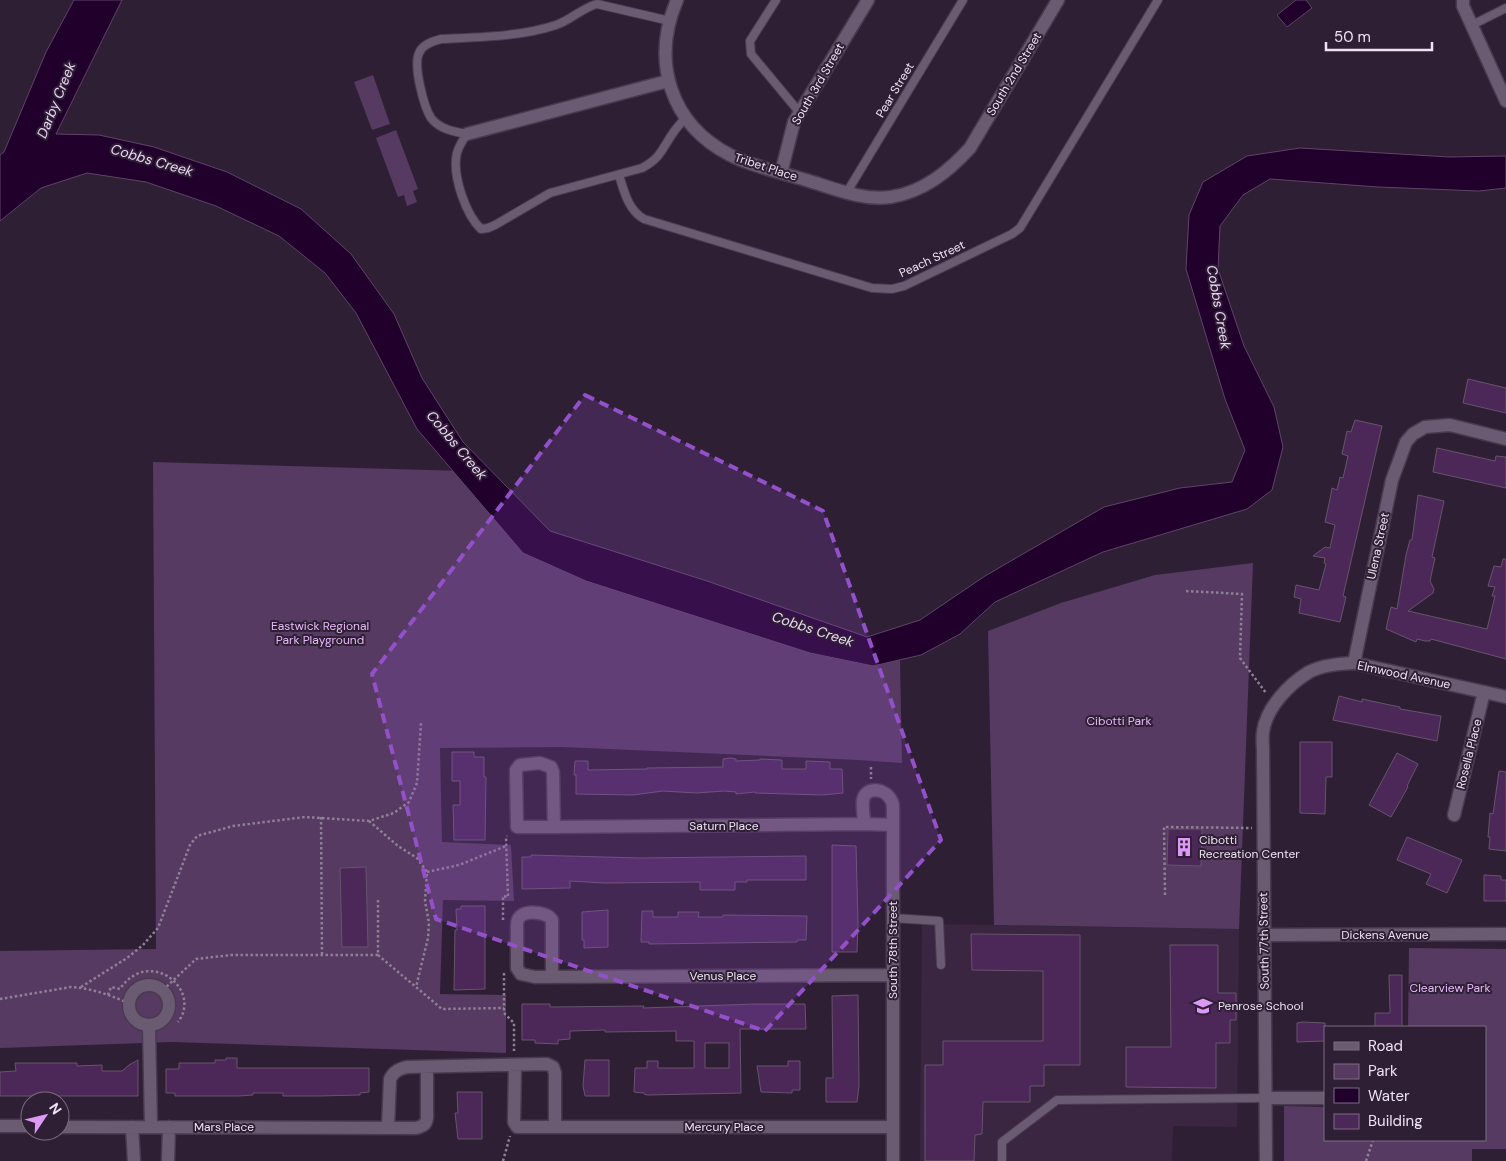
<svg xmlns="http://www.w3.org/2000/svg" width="1506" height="1161" font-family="'DM Sans',sans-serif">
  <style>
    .built { fill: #3a2641 }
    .green { fill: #563a61 }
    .water { fill: #21002c; stroke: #5e4467 }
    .building { fill: #4c2859; stroke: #66546d; fill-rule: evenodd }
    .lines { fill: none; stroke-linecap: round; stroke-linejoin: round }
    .service-casing { stroke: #4a3a4f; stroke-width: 10 }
    .minor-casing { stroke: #4a3a4f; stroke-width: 15 }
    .tertiary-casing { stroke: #4a3a4f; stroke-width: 15 }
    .path { stroke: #8f8194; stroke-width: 2.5; stroke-dasharray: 2.5 2.5; stroke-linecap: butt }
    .service { stroke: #6b5b72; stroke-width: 8 }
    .minor { stroke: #6b5b72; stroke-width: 12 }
    .tertiary { stroke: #6b5b72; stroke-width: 12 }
    .marked { fill: #9251c9; fill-opacity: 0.2; stroke: #9251c9; stroke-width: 4; stroke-dasharray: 10 6; stroke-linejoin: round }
    .labels { text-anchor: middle; stroke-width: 4; stroke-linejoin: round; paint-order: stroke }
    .street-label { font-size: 12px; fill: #eee3f2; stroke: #2f1f35 }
    .park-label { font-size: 12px; fill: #e7baf9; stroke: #2f1f35 }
    .poi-label { font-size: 12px; fill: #eee3f2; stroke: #2f1f35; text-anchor: start }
    .water-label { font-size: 14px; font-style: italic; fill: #ebd5f4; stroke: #2f1f35 }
  </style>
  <rect width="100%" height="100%" fill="#2f1f35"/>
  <path class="built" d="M922,924l317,5 -2,198 -64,-1 -1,35h-252z"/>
  <path class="green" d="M373,75l17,49 -18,6 -18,-48z
    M396,130l22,59 -5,2 4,11 -10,4 -3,-11 -6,2 -22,-59z
    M153,462l310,9 81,90 356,99 2,103 -44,-3 -296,-13 -122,1 2,94 69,3 3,56 -71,-1 -3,94 66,1v58l-334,-11 -172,6v-97l156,-2z
    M1253,563l-14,366 -245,-4 -6,-294 73,-28 94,-28z
    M1409,948l97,1v200h-34v12h-188v-55l41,1v33h160v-113h-77z"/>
  <path class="water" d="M74,0h48l-66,134 43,1 55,12 73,25 74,37 50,45 43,60 28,64 41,64 87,89 157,50 160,56 53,-17 65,-44 119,-69 76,-19 52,-6 13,-32 -20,-51 -39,-130 3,-54 14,-33 44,-26 53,-8 149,9 57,-1v32l-27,3 -101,-4 -108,-8 -27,16 -23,31 -2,43 26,77 30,61 9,40 -11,43 -25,19 -144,43 -108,50 -35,32 -39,21 -48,11 -63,-13 -224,-72 -63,-28 -106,-124 -61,-116 -31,-40 -46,-37 -63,-30 -70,-24 -59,-9 -46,15 -41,33v-66l4,-3 42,-100z
    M1296,0h10l6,8 -25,19 -10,-12z"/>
  <path class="building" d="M1468,379l38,9v25l-43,-10z
    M1355,420l27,6 -39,170 3,1 -6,25 -41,-9 2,-14 -7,-2 2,-12 23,5 7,-26 -2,-1 1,-5 -12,-2 12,-9 5,1 5,-23 -10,-3 5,-23 2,-11 5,2 3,-13 3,1 5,-22 -6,-2 5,-23 4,1z
    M1437,448l58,13 1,-5 10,1v31l-73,-16z
    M1418,495l26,6 -12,56 3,1 -5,23 4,8 -1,4 -25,18 79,18 8,-33h-3l3,-9 -7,-1 6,-20 7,1 2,-8h3v100l-75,-20 -1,2h-5l-8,-2 -1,3 -30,-13 5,-22 6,2 9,-54 4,-15h2z
    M1339,696l23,6v-3l28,6 10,2v2l41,7 -4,25 -104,-21z
    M1300,742h32v35h-6l-1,37 -25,-1z
    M452,752h22v5h10v20h2l-1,63h-31l-1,-35h7v-24h-8z
    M1397,753l21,11 -11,22 1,1 -17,30 -22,-12z
    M731,758l5,1v2l24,-1v-1l22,1v9h24v-8l24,1v7h12l1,24 -21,2 -67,-2v-1l-19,2v-2l-12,-1 -28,2 -33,-2 -30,4 -57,-1v-19h-2l1,-14h13v9l59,-1v-1l76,-1v-8z
    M1499,771l7,1v79l-17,-2 1,-12h-2l2,-24 3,1z
    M1168,829h34l-1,37 -34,-1z
    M1407,837l55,23 -15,33 -21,-9 5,-10 -34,-14z
    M832,845l24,1 2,77 -1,29h-25z
    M531,855l109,3 166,-2v24h-59v2h-12v8h-35v-8l-96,1 -34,-2v7l-48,1v-32h9z
    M366,867l2,80h-26l-2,-79z
    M1484,875l17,1v4h5v21h-22z
    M461,906h24v83l-31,1 1,-60h2l-1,-21h5z
    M608,910v37l-24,1v-8h-2v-28z
    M642,911h11v6h25v-5h21l-1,5h25v-2l84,1 -1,24h-9v2l-148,2v-2h-8z
    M971,934l109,1v130h-36v21h-14v16h-47l-1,32 -7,1 -1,26h-49v-96h18v-24h100v-70l-71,-1z
    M1170,945h48v48h18v27h-6v23h-14v45l-90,-1v-40h45z
    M1389,975h13v52h-27v-14h15z
    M858,995l1,91 -2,16h-31v-24h7l-1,-82z
    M522,1004h28v3l94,-1 -1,2 112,-4h50l1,25h-66l1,64 -94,2 -3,-1v-1l-10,-1 1,-24h12v-7h11v7h36v-27h-18v-10l-71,1v-2l-35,1v8l-12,1v4l-23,-1v-3h-13zM705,1043h24v25h-24z
    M1302,1022l23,1v18l-28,1v-19z
    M226,1058h11v10h132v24l-9,1v2l-42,1h-35v-3h-30v2l-14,1h-64v-3h-9v-24h13v-6h36v-3h11z
    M138,1060v36h-138v-24l16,-1 -1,-8h62v3l25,-1v6h20l7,-6z
    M585,1060h24v36h-24l-2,-10z
    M788,1061h12v29h-8v3l-31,-1 -4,-26h31z
    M457,1092h25v47h-24l-3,-26h3z"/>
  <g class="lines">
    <g class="service-casing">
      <path id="service" d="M776,0l-26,41 1,13 49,59
        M670,21l-73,-17c-15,4 -26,16 -41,21 -36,12 -77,12 -115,14 -8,2 -19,6 -22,14 -6,13 5,54 12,65 8,11 24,14 36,16 -5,7 -11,16 -11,25 -2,20 10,56 25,70l7,-1 7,-3 55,-32 92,-25c20,-11 19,-18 31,-35 4,-6 9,-11 13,-16
        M1472,25l34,-17
        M619,175c5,16 9,35 25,44l228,69 20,1 12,-3 108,-52 8,-6 138,-228
        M847,192l116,-192
        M893,918l46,3 2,44
        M1002,1161v-19l55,-42 209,-2"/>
    </g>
    <g class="minor-casing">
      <path id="minor" d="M677,0c-26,61 -7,124 53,155 20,11 54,18 76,25 27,8 56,21 85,17 32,-5 57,-25 79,-49l88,-148
        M1463,0v6l43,95
        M467,134l201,-53
        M781,173l13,-51 74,-122
        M1354,663l38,-183 14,-38 7,-8 12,-7 25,-2 56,14
        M1454,815l30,-123
        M864,824c0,-7 -2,-17 -1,-24 3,-15 23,-11 28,0 2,3 2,5 2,8v353
        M554,827l-1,-55 -2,-5 -11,-4 -20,2 -4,5 1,57h37l310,-3 29,1
        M1264,935l242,-1
        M552,976v-56c-4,-7 -22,-10 -30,-5 -4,2 -5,6 -5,11v42l4,6 14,3 358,-2
        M129 1005a20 20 0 1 1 40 0a20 20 0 1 1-40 0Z
        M149,1026l2,101
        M515,1065l-1,57 3,5h376
        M1266,1098h59
        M0,1126h30
        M60,1127l356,1c7,-2 10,-3 11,-10v-51
        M132,1127l2,34
        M388,1127l2,-48c4,-8 9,-10 17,-12l140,-3 6,3 2,6v54
        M168,1161l1,-34"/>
    </g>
    <g class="tertiary-casing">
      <path id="tertiary" d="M1266,1161l-3,-410c0,-6 -1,-13 0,-19 3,-24 26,-48 46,-60 13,-7 30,-8 45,-9l152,34"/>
    </g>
    <path class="path" d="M1186,591l56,3 -2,64 26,35
      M871,767v12
      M321,817l1,138
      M369,821l29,25 19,12 10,14 -2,29 4,22 -1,15 -12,49
      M427,872l32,-7 47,-19
      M1165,895l-1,-68 88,1
      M503,920v-24l5,1 -2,-60 1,-1
      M378,955l64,54 62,-1
      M504,973v40l10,10v28
      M81,987l46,-29 16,-13 15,-17 32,-83 7,-9 36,-10 72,-9 64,4 25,-8 15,-11 8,-19 4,-60
      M163,990l33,-31 35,-4h147v-55
      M108,995l3,-8 9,2c29,-43 83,1 58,33
      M0,999l71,-12c20,1 39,8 57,16
      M503,1161l7,-25
      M1366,1161l7,-21"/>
    <use href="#service" class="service"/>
    <use href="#minor" class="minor"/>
    <use href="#tertiary" class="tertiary"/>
  </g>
  <path class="marked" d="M585,395l238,116 118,329 -176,191 -329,-112 -64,-245z"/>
  <defs>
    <g id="building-bare" transform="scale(1.5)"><path d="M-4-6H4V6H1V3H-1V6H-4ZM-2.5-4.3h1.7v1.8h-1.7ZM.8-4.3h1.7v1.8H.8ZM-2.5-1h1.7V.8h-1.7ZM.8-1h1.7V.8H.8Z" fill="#dc99f5" stroke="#2f1f35" stroke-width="2.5" paint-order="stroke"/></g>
    <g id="school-bare" transform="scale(1.5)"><path d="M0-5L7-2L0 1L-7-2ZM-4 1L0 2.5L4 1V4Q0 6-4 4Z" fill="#dc99f5" stroke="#2f1f35" stroke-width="2.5" paint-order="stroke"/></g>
  </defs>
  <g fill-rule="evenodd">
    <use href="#building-bare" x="1184" y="847"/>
    <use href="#school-bare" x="1203" y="1006"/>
  </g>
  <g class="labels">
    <g class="street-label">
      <text transform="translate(1014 74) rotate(-59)" y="4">South 2nd Street</text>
      <text transform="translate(818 84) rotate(-60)" y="4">South 3rd Street</text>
      <text transform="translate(895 90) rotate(-59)" y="4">Pear Street</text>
      <text transform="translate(766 167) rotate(18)" y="4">Tribet Place</text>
      <text transform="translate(932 259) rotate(-25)" y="4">Peach Street</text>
      <text transform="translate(1378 546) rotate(-78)" y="4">Ulena Street</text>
      <text transform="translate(1404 675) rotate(12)" y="4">Elmwood Avenue</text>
      <text transform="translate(1469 754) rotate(-76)" y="4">Rosella Place</text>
      <text x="724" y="830">Saturn Place</text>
      <text x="1385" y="939">Dickens Avenue</text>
      <text transform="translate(1264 941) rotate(-91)" y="4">South 77th Street</text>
      <text transform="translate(893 950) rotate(-90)" y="4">South 78th Street</text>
      <text x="723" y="980">Venus Place</text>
      <text x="224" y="1131">Mars Place</text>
      <text x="724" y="1131">Mercury Place</text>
    </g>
    <g class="park-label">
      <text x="320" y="630">Eastwick Regional<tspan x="320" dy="14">Park Playground</tspan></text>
      <text x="1119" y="725">Cibotti Park</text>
      <text x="1450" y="992">Clearview Park</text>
    </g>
    <g class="poi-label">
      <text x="1199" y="844">Cibotti<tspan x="1199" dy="14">Recreation Center</tspan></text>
      <text x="1218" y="1010">Penrose School</text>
    </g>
    <g class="water-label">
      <text transform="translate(56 100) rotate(-68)" y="5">Darby Creek</text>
      <text transform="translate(152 160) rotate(16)" y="5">Cobbs Creek</text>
      <text transform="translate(1219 307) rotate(80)" y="5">Cobbs Creek</text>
      <text transform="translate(457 445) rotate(50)" y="5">Cobbs Creek</text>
      <text transform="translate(813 629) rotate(18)" y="5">Cobbs Creek</text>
    </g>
  </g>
  <rect x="1324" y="1026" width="162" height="115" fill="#2f1f35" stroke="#7b6d81"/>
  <rect x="1334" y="1042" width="25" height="8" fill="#6b5b72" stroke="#7b6d81"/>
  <text x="1368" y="1051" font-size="15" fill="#eee3f2">Road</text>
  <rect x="1334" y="1064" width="25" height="15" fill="#563a61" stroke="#7b6d81"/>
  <text x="1368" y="1076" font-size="15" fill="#eee3f2">Park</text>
  <rect x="1334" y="1088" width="25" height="15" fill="#21002c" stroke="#7b6d81"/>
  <text x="1368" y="1101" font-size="15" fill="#eee3f2">Water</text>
  <rect x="1334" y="1114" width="25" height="15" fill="#4c2859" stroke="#7b6d81"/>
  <text x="1368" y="1126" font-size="15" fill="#eee3f2">Building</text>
  <g transform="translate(45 1116) rotate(55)"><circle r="24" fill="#2f1f35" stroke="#7b6d81"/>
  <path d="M0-4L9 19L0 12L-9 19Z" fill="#dc99f5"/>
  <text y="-8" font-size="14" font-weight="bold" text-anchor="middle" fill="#eee3f2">N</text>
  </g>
  <path d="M1326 42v8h106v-8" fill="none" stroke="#eee3f2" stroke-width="2.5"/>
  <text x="1334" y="42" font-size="15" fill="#eee3f2" stroke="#2f1f35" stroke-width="4" paint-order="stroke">50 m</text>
</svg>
